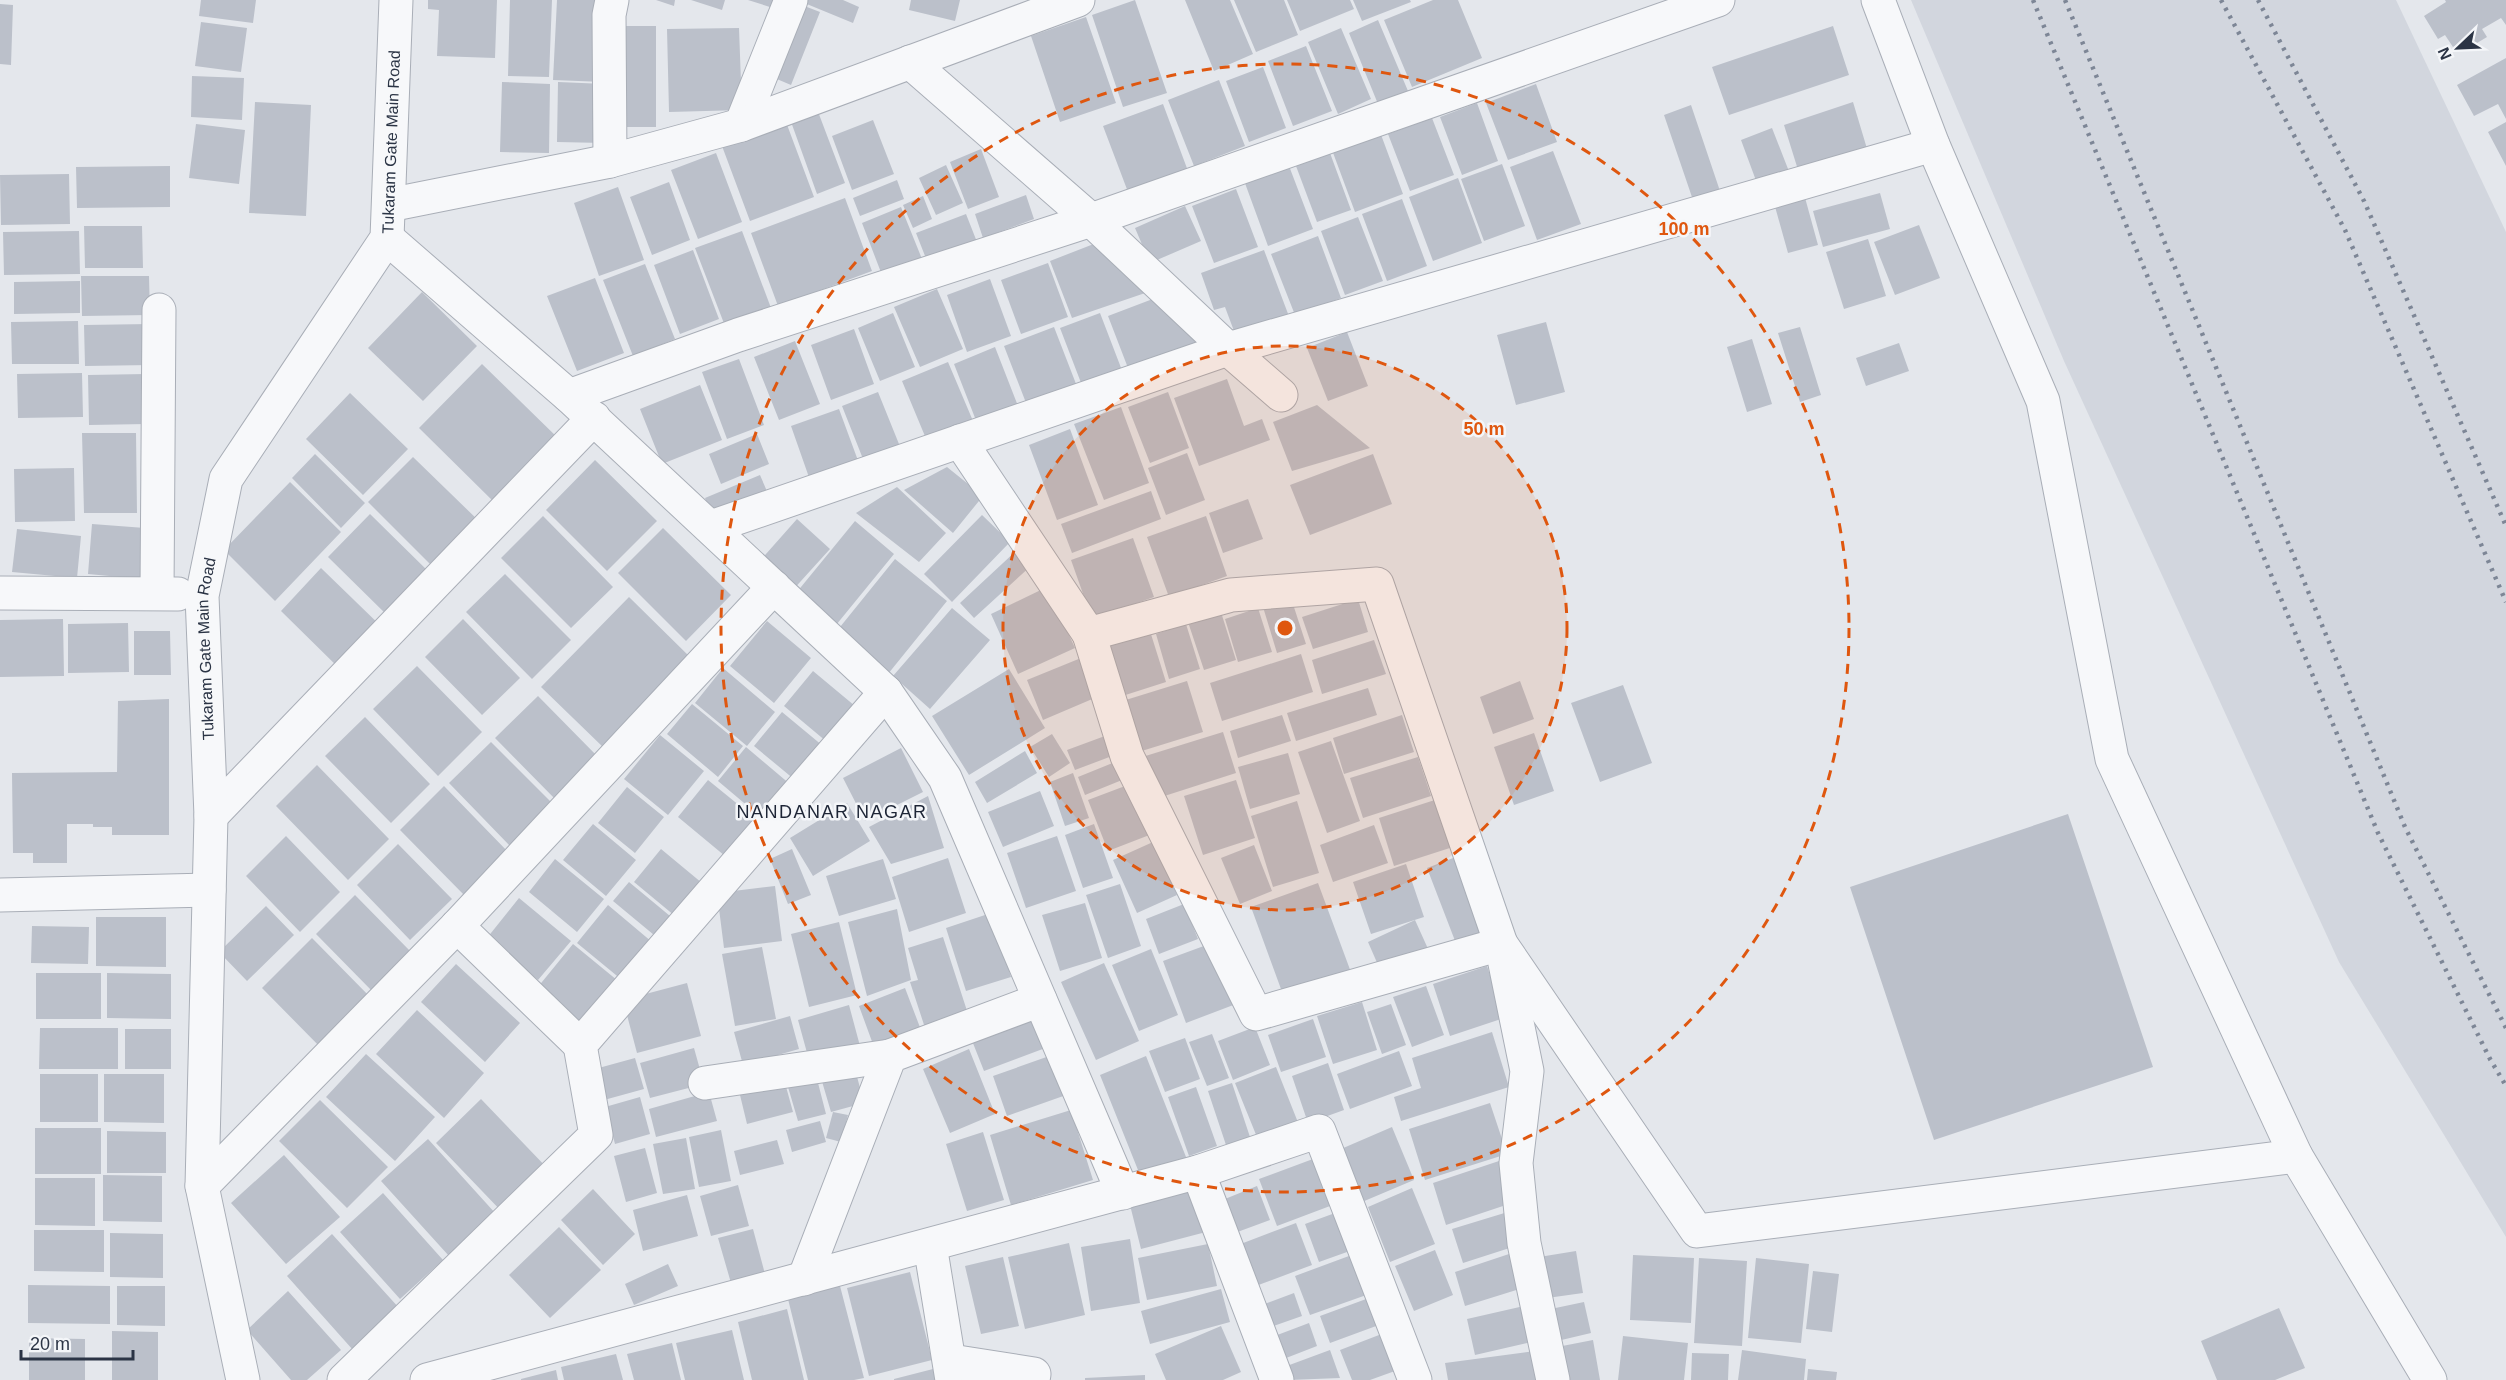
<svg xmlns="http://www.w3.org/2000/svg" width="2506" height="1380" font-family="Arial,sans-serif">
  <style>
    .built { fill: #d2d6de }
    .building { fill: #bbc0ca }
    .lines { fill: none; stroke-linecap: round; stroke-linejoin: round }
    .minor-casing { stroke: #a9aeb7; stroke-width: 35 }
    .minor { stroke: #f7f8fa; stroke-width: 33 }
    .rail { stroke: #7d8696; stroke-width: 4.5; stroke-dasharray: 3 6; stroke-linecap: butt }
    .ring { fill: none; stroke: #df570f; stroke-width: 3; stroke-dasharray: 10 8 }
    .labels { text-anchor: middle; stroke-width: 5; stroke-linejoin: round; paint-order: stroke }
    .street-label { font-size: 16px; fill: #2b3445; stroke: #f4f6f9 }
    .neighbourhood-label { font-size: 18px; letter-spacing: 1.5px; fill: #1d2536; stroke: #f4f6f9 }
    .centre { fill: #df570f; stroke: #f4f6f9; stroke-width: 3 }
    .ring-label { font-size: 18px; text-anchor: middle; font-weight: bold; fill: #df570f; stroke: #f4f6f9; stroke-width: 5; stroke-linejoin: round; paint-order: stroke }
  </style>
  <rect width="100%" height="100%" fill="#e4e7ec"/>
  <path class="built" d="M1911,0h485l110,232v1005l-167,-275 -275,-601z"/>
  <path class="building" d="M201,0h55l-3,23 -54,-7z
    M428,0h69l-2,58 -58,-2 2,-46 -11,-1z
    M510,0h42l-3,77 -41,-1z
    M557,0h51l-4,82 -51,-2z
    M656,0h19l-1,6z
    M691,0h34l-3,10z
    M748,0h27l-2,8z
    M797,0h46l16,7 -6,16z
    M911,0h49l-5,21 -46,-11z
    M1135,0l32,93 -44,14 -31,-92z
    M1185,0h45l23,54 -39,17z
    M1234,0h50l14,35 -42,17z
    M1287,0h63l4,9 -54,22z
    M1353,0h57l1,2 -49,19z
    M1433,0h25l24,58 -70,29 -28,-67z
    M2445,0h61v25l-5,-7 -19,11 5,8 -15,9 -5,-7 -14,8 -8,-12 -7,4 -14,-23 22,-14z
    M794,2l26,10 -29,73 -26,-11z
    M0,4l13,1 -2,60 -11,-1z
    M1086,17l30,86 -56,19 -29,-86z
    M1378,20l30,71 -30,13 -29,-71z
    M201,22l46,6 -6,44 -46,-6z
    M615,26h41v101h-40z
    M1833,26l16,49 -120,40 -17,-48z
    M739,28l3,82 -73,2 -2,-83z
    M1341,28l30,71 -33,15 -30,-72z
    M1306,46l26,65 -39,15 -25,-65z
    M2506,58v61l-8,-15 -24,12 -17,-31z
    M1263,67l23,61 -37,14 -23,-61z
    M192,76l52,2 -2,42 -51,-3z
    M1219,80l26,66 -51,20 -26,-66z
    M502,82l48,2 -1,69 -49,-1z
    M558,82l47,2 -1,59 -47,-1z
    M1536,84l21,58 -49,18 -22,-57z
    M255,102l56,3 -5,111 -57,-3z
    M1853,102l15,50 -69,21 -15,-48z
    M1477,103l21,58 -36,14 -22,-58z
    M1163,104l25,67 -60,21 -25,-66z
    M1691,105l30,89 -27,9 -30,-88z
    M817,109l28,74 -28,11 -27,-75z
    M1432,118l22,57 -44,16 -22,-57z
    M873,120l21,54 -42,16 -20,-54z
    M786,122l28,75 -64,24 -28,-75z
    M2506,122v44l-18,-34z
    M196,124l49,6 -6,54 -50,-6z
    M1772,128l18,46 -32,12 -17,-46z
    M1380,132l23,62 -48,18 -23,-62z
    M981,149l18,48 -31,12 -18,-47z
    M1553,151l28,73 -44,16 -27,-73z
    M716,153l26,69 -44,17 -27,-69z
    M1330,153l21,57 -34,12 -21,-56z
    M1286,158l27,71 -45,17 -26,-71z
    M1502,164l23,62 -41,15 -23,-62z
    M946,165l17,38 -27,12 -17,-37z
    M170,166v41l-93,1 -1,-41z
    M69,174l1,50 -69,1 -1,-50z
    M1458,178l24,65 -49,18 -24,-64z
    M897,180l7,19 -44,17 -7,-18z
    M669,182l21,58 -38,15 -22,-58z
    M618,187l26,73 -45,16 -25,-73z
    M1236,189l22,58 -44,16 -22,-57z
    M1880,193l10,36 -67,18 -10,-36z
    M1804,194l14,51 -30,8 -14,-50z
    M1026,195l8,24 -51,19 -8,-24z
    M923,196l9,23 -19,9 -10,-23z
    M845,198l27,73 -94,35 -27,-73z
    M1402,199l25,67 -40,15 -25,-67z
    M1185,206l16,35 -51,22 -15,-35z
    M901,207l21,52 -40,16 -20,-52z
    M966,214l11,28 -50,19 -11,-28z
    M1358,217l25,64 -38,14 -24,-64z
    M1919,225l21,53 -45,17 -21,-53z
    M84,226h58l1,42h-58z
    M79,231l1,43 -76,1 -1,-43z
    M742,231l29,77 -46,18 -30,-78z
    M1318,236l23,62 -46,17 -24,-61z
    M1868,239l18,57 -42,13 -18,-57z
    M1104,240l47,51 -79,27 -22,-57z
    M693,250l26,69 -39,15 -26,-69z
    M1264,250l26,69 -53,20 -12,-32 -11,3 -13,-37z
    M1048,263l20,54 -47,17 -20,-54z
    M645,264l30,75 -42,17 -30,-76z
    M81,276h68l1,39 -68,1z
    M595,278l29,75 -47,18 -30,-75z
    M990,279l21,57 -44,16 -20,-57z
    M80,281v32l-66,1v-32z
    M937,289l26,60 -43,18 -26,-60z
    M422,292l55,54 -54,55 -55,-53z
    M1158,297l43,49 -73,22 -20,-52z
    M893,313l22,54 -35,14 -22,-53z
    M1100,313l23,60 -40,15 -23,-60z
    M78,321l1,43h-67l-1,-42z
    M1546,322l19,70 -49,13 -19,-70z
    M150,324l1,41 -66,1 -1,-41z
    M1054,327l24,62 -50,19 -24,-62z
    M1800,327l21,68 -21,7 -22,-69z
    M854,329l20,55 -43,16 -20,-55z
    M1347,332l21,54 -40,15 -21,-53z
    M1752,339l20,65 -25,8 -20,-65z
    M795,341l25,63 -41,16 -25,-63z
    M1899,343l10,28 -43,15 -10,-28z
    M995,347l23,59 -41,17 -23,-59z
    M739,359l25,66 -37,14 -25,-67z
    M948,362l25,59 -46,20 -25,-60z
    M482,364l79,77 -63,65 -79,-78z
    M82,373l1,44 -65,1 -1,-44z
    M146,374l1,50 -58,1 -1,-50z
    M1227,379l17,47 18,-7 8,21 -71,26 -25,-68z
    M700,385l22,55 -60,24 -22,-55z
    M878,392l23,57 -36,15 -23,-58z
    M1168,392l21,56 -39,15 -22,-56z
    M350,393l58,56 -45,46 -57,-56z
    M1317,405l53,43 -78,23 -19,-49z
    M1121,407l28,76 -45,17 -30,-76z
    M839,409l21,57 -49,17 -20,-57z
    M1070,429l28,76 -41,15 -28,-75z
    M82,433h54l1,80h-53z
    M757,434l12,30 -48,20 -12,-30z
    M1187,453l18,47 -39,15 -18,-47z
    M315,454l50,49 -24,25 -49,-50z
    M1373,454l19,50 -82,31 -20,-50z
    M413,457l69,67 -45,47 -69,-69z
    M595,460l62,61 -50,50 -61,-61z
    M947,467l36,29 -30,37 -49,-43z
    M74,468l1,53 -60,1 -1,-53z
    M760,475l9,21 -55,23 -9,-21z
    M290,482l51,50 -66,69 -51,-51z
    M897,487l49,46 -27,29 -63,-49z
    M1151,491l10,28 -89,34 -11,-29z
    M1248,499l15,40 -40,14 -14,-40z
    M370,514l63,62 -42,43 -63,-62z
    M982,515l28,27 -58,60 -28,-28z
    M543,516l70,71 -42,41 -70,-70z
    M1206,516l21,60 -58,21 -22,-60z
    M797,519l33,30 -39,43 -33,-29z
    M855,521l39,33 -62,76 -40,-32z
    M92,524l53,4 -4,51 -53,-5z
    M663,528l68,67 -45,46 -68,-68z
    M17,529l64,7 -4,42 -65,-6z
    M1133,538l21,59 -62,22 -21,-59z
    M1017,550l15,15 -58,53 -14,-15z
    M895,559l52,42 -59,73 -52,-42z
    M321,568l66,64 -41,43 -65,-64z
    M505,574l66,66 -39,39 -66,-67z
    M1047,587l28,61 -57,26 -27,-60z
    M629,597l63,62 -87,90 -64,-62z
    M1291,598l15,46 -29,9 -14,-46z
    M1358,599l10,33 -55,17 -11,-32z
    M952,608l38,32 -60,69 -37,-33z
    M1258,608l14,44 -34,10 -13,-43z
    M1220,609l16,51 -32,10 -17,-51z
    M63,619l1,57 -64,1v-57z
    M463,619l57,59 -38,37 -57,-58z
    M767,621l44,37 -37,45 -44,-37z
    M128,623l1,49 -61,1v-49z
    M1186,624l14,45 -31,10 -13,-45z
    M134,631h36l1,44h-37z
    M1150,631l16,51 -50,16 -16,-51z
    M1374,640l12,34 -64,20 -10,-34z
    M1301,654l12,38 -91,29 -12,-38z
    M1081,658l16,39 -54,23 -16,-40z
    M417,666l65,66 -44,44 -65,-67z
    M723,668l52,44 -28,34 -52,-43z
    M1009,669l36,59 -76,47 -37,-59z
    M813,671l42,35 -28,36 -43,-36z
    M1187,681l16,51 -71,22 -16,-51z
    M1520,681l14,38 -41,15 -13,-37z
    M1623,685l29,78 -52,19 -29,-79z
    M1368,688l9,27 -81,26 -9,-28z
    M538,696l61,62 -43,42 -61,-62z
    M169,699v136h-57v-8h-19v-3h-26v39h-34v-10h-20l-1,-80 105,-1 1,-71z
    M692,704l51,42 -25,31 -51,-43z
    M782,712l41,34 -28,34 -41,-34z
    M1282,715l9,26 -53,17 -8,-27z
    M1402,715l12,37 -70,22 -11,-36z
    M365,717l65,67 -39,39 -66,-67z
    M1223,732l13,41 -84,27 -13,-42z
    M1113,733l7,20 -45,17 -8,-20z
    M1534,733l20,58 -40,14 -20,-58z
    M1052,734l18,29 -21,14 -19,-30z
    M660,735l44,36 -36,44 -44,-36z
    M1331,741l29,80 -33,12 -29,-81z
    M491,742l63,63 -43,42 -62,-64z
    M746,747l45,38 -28,34 -45,-38z
    M901,748l22,44 -58,29 -22,-43z
    M1025,751l12,22 -50,30 -12,-21z
    M1288,753l12,41 -50,15 -12,-42z
    M1418,757l13,39 -68,22 -13,-40z
    M1120,760l7,18 -42,17 -7,-18z
    M317,765l72,74 -41,41 -72,-74z
    M1073,773l16,45 -24,8 -15,-44z
    M708,780l48,39 -31,37 -47,-39z
    M1236,780l19,58 -52,17 -19,-59z
    M1133,783l19,51 -44,17 -20,-51z
    M444,786l66,68 -44,43 -66,-67z
    M627,787l37,30 -29,36 -37,-30z
    M1040,791l14,35 -51,21 -15,-35z
    M928,796l16,52 -53,16 -22,-37z
    M1441,798l15,48 -62,20 -15,-48z
    M1297,801l22,72 -46,14 -22,-71z
    M847,803l23,38 -57,35 -23,-38z
    M2068,814l85,253 -219,73 -84,-253z
    M593,824l43,36 -30,36 -43,-36z
    M1094,824l19,54 -30,10 -18,-53z
    M1374,825l14,38 -55,19 -13,-37z
    M286,836l54,56 -40,40 -54,-56z
    M1057,836l19,55 -50,17 -19,-55z
    M1153,842l24,53 -40,18 -24,-53z
    M398,844l54,55 -42,41 -53,-55z
    M1254,845l18,46 -32,13 -19,-46z
    M661,849l41,34 -27,33 -41,-34z
    M792,849l19,46 -23,9 -18,-45z
    M1461,855l30,78 -34,13 -30,-78z
    M948,858l18,55 -57,19 -17,-55z
    M555,859l49,40 -27,33 -48,-40z
    M883,859l13,40 -57,17 -13,-40z
    M1406,864l18,53 -53,17 -18,-52z
    M629,882l41,34 -16,19 -41,-34z
    M1318,883l34,92 -67,25 -34,-93z
    M1120,884l21,62 -33,12 -22,-63z
    M775,886l7,55 -58,7 -7,-55z
    M355,895l56,57 -39,39 -56,-57z
    M519,898l52,43 -33,39 -51,-42z
    M1085,903l17,55 -42,13 -18,-56z
    M1184,904l14,35 -39,15 -13,-35z
    M608,905l44,37 -30,38 -45,-37z
    M266,906l28,29 -47,46 -28,-29z
    M897,909l14,71 -44,16 -19,-74z
    M991,913l20,64 -45,14 -20,-63z
    M96,917h70v50l-70,-1z
    M1415,920l14,31 -47,23 -14,-32z
    M839,922l18,73 -48,12 -18,-73z
    M32,926l57,1 -1,37 -57,-1z
    M943,937l27,83 -43,14 -17,-52 8,-2 -10,-32z
    M312,938l63,64 -50,50 -63,-64z
    M1212,943l24,61 -50,19 -23,-62z
    M573,944l50,41 -40,50 -50,-42z
    M762,947l14,72 -41,7 -13,-72z
    M1151,949l27,66 -39,16 -27,-66z
    M1104,963l35,78 -43,19 -35,-78z
    M456,964l64,59 -35,39 -64,-60z
    M1487,966l17,52 -54,18 -17,-52z
    M36,973h65v46h-65z
    M107,973l64,1v45l-64,-1z
    M687,983l14,53 -64,17 -14,-53z
    M1426,986l18,49 -32,12 -19,-50z
    M905,988l16,42 -47,17 -15,-41z
    M1362,1002l15,48 -44,14 -16,-48z
    M1031,1004l17,43 -64,24 -17,-43z
    M1391,1004l15,41 -24,9 -15,-42z
    M849,1005l11,41 -51,14 -11,-40z
    M417,1010l67,63 -40,45 -68,-64z
    M790,1016l9,33 -56,16 -9,-33z
    M1313,1019l13,38 -45,15 -13,-37z
    M1255,1027l15,38 -37,15 -15,-39z
    M40,1028h78v41h-79z
    M125,1029h46v40h-46z
    M1492,1032l17,55 -108,34 -7,-24 27,-9 -9,-30z
    M1212,1034l17,44 -22,8 -18,-44z
    M1185,1038l15,41 -35,13 -16,-41z
    M694,1048l10,36 -54,14 -10,-35z
    M969,1049l26,65 -45,19 -27,-64z
    M1399,1051l13,35 -62,23 -13,-35z
    M366,1054l69,63 -40,44 -69,-64z
    M1055,1054l14,40 -62,22 -14,-40z
    M1146,1056l42,106 -46,18 -42,-105z
    M635,1058l9,31 -40,11 -9,-31z
    M1328,1063l16,47 -36,13 -16,-47z
    M1276,1067l23,58 -40,17 -24,-59z
    M855,1069l9,34 -33,9 -10,-34z
    M40,1074h58v48h-58z
    M104,1074h60v49l-60,-1z
    M817,1079l9,35 -28,7 -10,-34z
    M785,1083l8,29 -46,12 -7,-29z
    M1232,1083l20,60 -24,8 -20,-60z
    M1196,1087l21,59 -28,10 -21,-59z
    M709,1092l8,29 -61,16 -7,-28z
    M640,1097l10,37 -35,10 -10,-37z
    M481,1099l69,72 -45,44 -69,-72z
    M320,1100l68,67 -41,41 -68,-67z
    M1490,1103l17,51 -82,26 -16,-51z
    M1071,1110l22,70 -82,25 -21,-70z
    M833,1112l15,3 -7,27 -15,-4z
    M820,1121l6,21 -34,10 -6,-22z
    M1392,1127l22,53 -52,22 -21,-53z
    M35,1128h66v46h-66z
    M721,1130l10,51 -32,6 -10,-50z
    M107,1131l59,1v41h-59z
    M983,1132l21,68 -37,11 -21,-67z
    M686,1138l9,51 -32,5 -10,-50z
    M428,1139l68,75 -47,42 -68,-75z
    M777,1140l7,24 -44,11 -6,-24z
    M645,1148l12,45 -31,9 -12,-46z
    M284,1155l56,62 -54,47 -55,-61z
    M1321,1156l17,47 -61,23 -18,-47z
    M1505,1159l13,42 -72,24 -13,-42z
    M103,1175l59,1v46l-59,-1z
    M35,1178h60v48l-60,-1z
    M738,1185l11,41 -38,10 -11,-40z
    M1257,1186l13,34 -38,14 -12,-33z
    M1195,1188l11,44 -65,17 -11,-44z
    M1412,1188l23,56 -45,18 -22,-55z
    M593,1189l42,45 -32,31 -42,-45z
    M383,1193l60,67 -43,39 -60,-67z
    M687,1195l11,41 -55,15 -10,-41z
    M1346,1209l15,38 -42,15 -14,-38z
    M1511,1211l11,33 -59,19 -11,-34z
    M1296,1223l16,42 -59,22 -15,-42z
    M559,1227l42,43 -51,48 -41,-43z
    M753,1229l12,45 -34,9 -13,-45z
    M34,1230h70v42l-70,-1z
    M110,1233l53,1v44l-53,-1z
    M332,1234l68,75 -47,41 -66,-74z
    M1130,1239l10,64 -49,8 -10,-64z
    M1069,1243l16,72 -60,14 -17,-72z
    M1208,1244l9,42 -70,14 -9,-42z
    M1435,1250l18,45 -39,16 -19,-45z
    M1518,1251l11,35 -64,20 -10,-34z
    M1576,1251l7,42 -43,6 -7,-41z
    M1357,1253l15,40 -62,22 -15,-39z
    M1633,1255l61,3 -3,65 -61,-3z
    M1003,1257l16,69 -38,8 -16,-68z
    M1699,1258l48,3 -5,85 -48,-3z
    M1756,1258l53,6 -8,79 -53,-5z
    M668,1264l10,22 -44,19 -9,-21z
    M1813,1271l26,3 -7,58 -26,-3z
    M910,1272l22,88 -63,16 -22,-88z
    M28,1285l82,1v38l-82,-1z
    M117,1286h48v40l-48,-1z
    M840,1286l24,92 -10,2h-46l-20,-81z
    M1221,1289l9,33 -80,22 -9,-33z
    M288,1291l53,59 -34,30h-16l-44,-50z
    M1294,1293l8,23 -34,12 -9,-22z
    M1377,1295l10,27 -57,21 -10,-27z
    M1584,1302l7,31 -38,9 -7,-32z
    M1524,1306l7,36 -56,13 -8,-36z
    M2279,1308l26,60 -30,12h-58l-16,-39z
    M787,1309l17,71h-52l-14,-58z
    M1309,1323l8,23 -36,14 -9,-23z
    M1221,1326l20,46 -18,8h-57l-11,-26z
    M732,1330l12,50h-59l-9,-37z
    M1392,1330l14,37 -36,13h-18l-12,-30z
    M112,1331l46,1v48h-46z
    M1623,1336l65,7 -4,37h-66z
    M29,1338l56,1v41h-56z
    M1593,1340l7,40h-43l-5,-32z
    M672,1343l9,37h-47l-7,-26z
    M1330,1350l10,28 -51,2 -5,-13z
    M1742,1350l64,9 -2,21h-66z
    M1535,1351l4,29h-91l-3,-17z
    M1692,1353l37,1 -1,26h-37z
    M616,1354l7,26h-59l-3,-13z
    M933,1369l3,11h-42v-1z
    M1808,1369l29,3 -1,8h-29z
    M556,1370l2,10h-37v-1z
    M1145,1375v5h-60v-2z"/>
  <g class="lines">
    <g class="minor-casing">
      <g id="minor">
        <path d="M1878,0l55,145 110,256 69,358 184,397 134,224"/>
        <path d="M910,62l181,158 137,129 53,46"/>
        <path d="M741,125l50,-125"/>
        <path d="M610,161l-1,-146 3,-15"/>
        <path d="M389,205l221,-44 131,-36 337,-125"/>
        <path d="M387,238l182,158 317,296 59,86 178,415"/>
        <path d="M569,396l169,-61 353,-115 627,-220"/>
        <path d="M960,441l129,193 142,-39 146,-11 124,360 26,127 -11,92 8,80 29,137"/>
        <path d="M711,527l517,-178 705,-204"/>
        <path d="M0,593l178,1"/>
        <path d="M157,593l2,-283"/>
        <path d="M1089,634l38,122 129,258 245,-70 196,287 599,-75"/>
        <path d="M211,816l383,-398"/>
        <path d="M0,895l209,-5"/>
        <path d="M457,926l123,119"/>
        <path d="M705,1083l185,-27"/>
        <path d="M1198,1172l79,208"/>
        <path d="M202,1186l255,-260 317,-339"/>
        <path d="M930,1245l22,135"/>
        <path d="M804,1279l86,-223 150,-56"/>
        <path d="M951,1361l83,13 -1,6"/>
        <path id="s1" d="M243,1380l-41,-194 9,-370 -9,-220 24,-117 161,-241 9,-238"/>
        <path d="M344,1380l252,-245 -16,-90 306,-353"/>
        <path d="M427,1380l771,-208 121,-41 96,249"/>
      </g>
    </g>
    <use href="#minor" class="minor"/>
    <path class="rail" d="M2033,0l345,833 112,226 16,27
      M2065,0l340,827 101,201
      M2221,0l124,230 161,372
      M2258,0l106,201 142,325"/>
  </g>
  <circle cx="1285" cy="628" r="282" fill="#df570f" fill-opacity=".12"/>
  <g class="ring">
    <circle cx="1285" cy="628" r="282"/>
    <circle cx="1285" cy="628" r="564"/>
  </g>
  <g class="labels">
    <g class="street-label">
      <text dy="6" stroke="none"><textPath href="#s1" startOffset="1294">Tukaram Gate Main Road</textPath></text>
      <text dy="6" stroke="none"><textPath href="#s1" startOffset="736">Tukaram Gate Main Road</textPath></text>
    </g>
    <g class="neighbourhood-label">
      <text x="832" y="818">NANDANAR NAGAR</text>
    </g>
  </g>
  <circle cx="1285" cy="628" r="9" class="centre"/>
  <g class="ring-label">
    <text x="1684" y="235">100 m</text>
    <text x="1484" y="435">50 m</text>
  </g>
  <g transform="translate(2458 48) rotate(247)" stroke="#f4f6f9" stroke-width="4.5" paint-order="stroke">
  <path d="M0-4.5L10 22L0 15L-10 22Z" fill="#2b3445"/>
  <text y="-9" font-size="16" font-weight="bold" text-anchor="middle" fill="#2b3445">N</text>
  </g>
  <path d="M21 1350v9h112v-9" fill="none" stroke="#2b3445" stroke-width="3"/>
  <text x="30" y="1350" font-size="18" fill="#2b3445" stroke="#f4f6f9" stroke-width="4.5" paint-order="stroke">20 m</text>
</svg>
